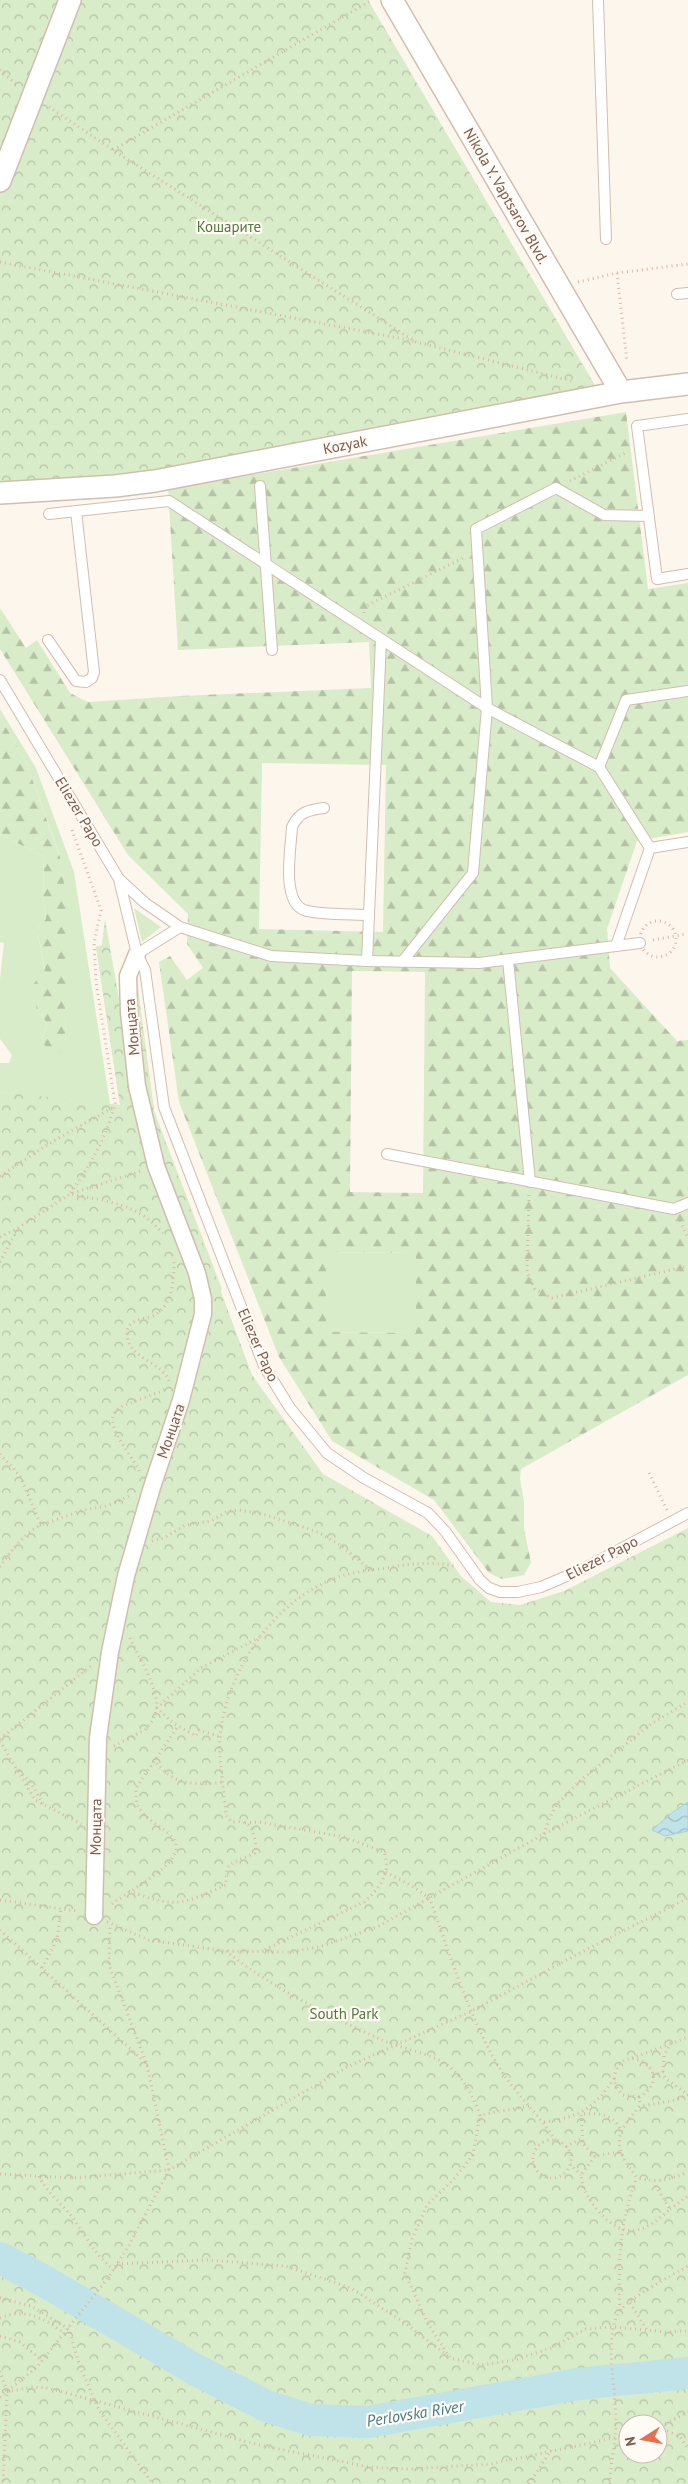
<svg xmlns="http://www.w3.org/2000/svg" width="688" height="2484" font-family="'PT Sans',sans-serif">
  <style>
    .green { fill: #d8ecc9 }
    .forest { fill: url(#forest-firs); fill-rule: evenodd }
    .park { fill: url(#park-crowns); fill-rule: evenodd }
    .water { fill: url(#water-waves); stroke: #a5d3da }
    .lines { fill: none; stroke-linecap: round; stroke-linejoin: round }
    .river { stroke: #bfe3e8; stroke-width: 32 }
    .service-casing { stroke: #d1beb0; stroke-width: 12 }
    .pedestrian-casing { stroke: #d1beb0; stroke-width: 19 }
    .minor-casing { stroke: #d1beb0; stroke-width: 24 }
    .path { stroke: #d9b8a5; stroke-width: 3; stroke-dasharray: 1 4; stroke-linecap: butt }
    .service { stroke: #fff; stroke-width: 10 }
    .pedestrian { stroke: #fff; stroke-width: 16 }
    .minor { stroke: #fff; stroke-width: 21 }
    .labels { text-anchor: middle; stroke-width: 4.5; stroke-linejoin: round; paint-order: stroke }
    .street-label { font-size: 15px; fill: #7a5c4d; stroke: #fffaf3 }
    .park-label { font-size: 15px; fill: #537a41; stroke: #fffaf3 }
    .water-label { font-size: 16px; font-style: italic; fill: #437c86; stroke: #fffaf3 }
  </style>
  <defs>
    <pattern id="forest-firs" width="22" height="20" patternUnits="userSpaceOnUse" patternTransform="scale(1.25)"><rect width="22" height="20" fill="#d8ecc9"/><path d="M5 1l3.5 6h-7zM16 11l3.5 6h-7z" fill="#b4c2a5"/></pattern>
    <pattern id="park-crowns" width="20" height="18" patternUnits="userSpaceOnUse" patternTransform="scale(1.25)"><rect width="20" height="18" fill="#d8ecc9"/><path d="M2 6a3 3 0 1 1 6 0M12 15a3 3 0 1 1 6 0" fill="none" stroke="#b4c2a5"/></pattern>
    <pattern id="water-waves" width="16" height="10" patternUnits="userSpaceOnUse" patternTransform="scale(1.25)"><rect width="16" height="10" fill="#bfe3e8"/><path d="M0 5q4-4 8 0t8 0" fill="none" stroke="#a0bbbe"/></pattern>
  </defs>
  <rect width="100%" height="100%" fill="#fdf6ec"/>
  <path class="green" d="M0,709l36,59 38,104 36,232 10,1 -24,-158 6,-2 3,-25 13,74 16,113 12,4 -10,-137 18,137 68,178 -222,377 7,-573 -7,-1v-29h9l3,-8 -12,-16v-60l4,-36 -4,-1v-108l44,23 -1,38 3,24 -9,10 8,42 -8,39 10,13 -5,18 24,5 -6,-190 -34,-94 -26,-45z
    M134,908l27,19 -19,15z
    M326,1252l90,1v80l-90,-1z"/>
  <path class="forest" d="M626,412l22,177 40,-6v249l-51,9 -30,88 3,39 67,73 11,-1v335l-167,94 -1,10 4,23v26l7,35 -7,12 -22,4 -13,-6 -55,-73 -102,-59 -53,-84 -100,-255 -20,-140 11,-6 17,24 16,-12 -16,-24 1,-30 -60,-59 -128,-206v-41l26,40 11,-8 33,53 18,9 92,-6 191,-8 -2,-46 -191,8 -10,-161zM262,763l124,2 -3,167 -124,-3zM352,971l73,1 -2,221 -73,-1zM326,1252l90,1v80l-90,-1z
    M0,717l26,45 34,95 10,66 -5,72 1,51 -7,8h-9l-8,-13 5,-18 -10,-13 -5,-24 13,-16 -8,-41 9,-10 -3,-24 1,-38 -44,-23z"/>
  <path class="park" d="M0,0h368l228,387 -440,87 -156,11z
    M105,920l13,74 16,113 12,4 -14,-129 4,-8 18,137 98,264 71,99 109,62 29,40 30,26 29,3 44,-14 124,-63v956h-688v-1392l120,13 -24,-158 6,-2zM628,2424h30v30h-30z"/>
  <path class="water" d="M688,1802v29l-23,5 -13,-6 21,-18z"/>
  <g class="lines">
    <path class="river" d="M0,2258l44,23 152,89 70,36 45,14 57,2 210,-38 110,-11"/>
    <g class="service-casing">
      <path id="service" d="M598,0l8,239
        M677,294l11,-1
        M688,419l-51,7 20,153 31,-5
        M260,486l12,164
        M49,514l120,-13 318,207 112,59
        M48,640l28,41 10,1 6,-4 2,-6 -18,-161
        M0,680l119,199 18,75 8,16 19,137 100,259 26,42 37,45 37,25 64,35 17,18 35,49 9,8 11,4h18l23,-5 42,-18 105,-56
        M324,808c-16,2 -25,4 -32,19 -1,21 -11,74 12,83 14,5 49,4 65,5
        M650,848l-51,-81 27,-67 62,-9
        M119,879l26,24 35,24 91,29 96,5 112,2 161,-20
        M616,946l34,-98 38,-6
        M137,954l43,-27
        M508,960l22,222
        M367,961l14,-321
        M402,962l71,-89 14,-165 -11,-179 80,-41 48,27 45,1
        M387,1154l287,55 14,-6"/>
    </g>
    <g class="pedestrian-casing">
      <path id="pedestrian" d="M94,1916l4,-178 12,-86 16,-76 26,-89 29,-87 22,-86v-15l-6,-26 -41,-107 -19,-80 -8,-74 -1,-36 9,-22"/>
    </g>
    <g class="minor-casing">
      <path id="minor" d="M392,0l229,392
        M0,181l70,-181
        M0,493l115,-7 40,-5 466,-89 67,-8"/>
    </g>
    <path class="path" d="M0,70l18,16
      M49,107l64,43 303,192 156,39
      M113,150l259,-150
      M0,262l414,79
      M617,273l10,89
      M578,282l39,-9 71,-9
      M570,481l57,-29
      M364,613v-6l101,-50
      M72,830l29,80 -7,33 2,39 19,121c-7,32 -26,64 -45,91 24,5 55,8 75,23 7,4 12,11 18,16
      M640 939a18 18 0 1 1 36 0a18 18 0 1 1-36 0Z
      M653,940l33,-6
      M0,1176l55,-36 59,-33
      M529,1195l-2,78 8,16 17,9 136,-32
      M680,1221l8,17
      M0,1237l18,-9 52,-34 71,-23
      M0,1262l18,-33
      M169,1381c-7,-20 -44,-23 -42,-49 1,-15 23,-12 31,-19 15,-12 16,-34 16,-51
      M0,1454l20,22 21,49 42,-15 24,-4 25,-11
      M139,1471c-7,-18 -41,-49 -19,-64l47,-18
      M649,1473l18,37
      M152,1541l12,-3 21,-13 26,-4 17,-10 10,-1 25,4 55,18 22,13 31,25
      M0,1567c12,-17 22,-32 41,-42
      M130,1638c10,22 26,45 27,70l16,15 23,13 3,-6 21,7
      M0,1739l91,-73
      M0,1741l35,59 46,24
      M114,1746l31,-16 8,-10 4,-12 44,-40 59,-31
      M154,1759c17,26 41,27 70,23
      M19,1771l12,12 12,21
      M245,1823l14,-1 85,15 40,15c8,21 -5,37 -20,50l-102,49
      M544,1834l5,-15 8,-15 25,-25 69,-55 37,-22
      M386,1872l29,16 15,11c20,56 37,112 66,163 16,29 42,51 60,79
      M129,1891c48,18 53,13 97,-6l1,-16 3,-5 25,-11c2,-8 -1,-27 -10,-30 -3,-2 -9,-1 -13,-1l-6,-6c-1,-23 -8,-60 -6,-80 7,-67 55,-138 121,-160 14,-4 30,-6 45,-8 23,-4 45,-7 68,-2
      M0,1900l78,11
      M112,1904c16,-12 35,-22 50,-35 39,-34 -13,-39 -24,-63 -3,-6 -2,-12 -2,-18l42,-62
      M107,1922l42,18 76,11 65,1 29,-5 58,-20 167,-93 144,-74
      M0,1930l147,134
      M226,1951c46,37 103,65 156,89 22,10 53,13 71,30 13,12 21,29 27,45
      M42,1968l15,-28 4,-32
      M632,2058l38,-14
      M663,2072l1,-16 6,-12 18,-7
      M653,2075l10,-3 2,6 22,16
      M688,2095l-16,6 -32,5c-27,30 -27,40 -3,72 20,5 32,2 51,-6
      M639,2097l-16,-2c-6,-6 -10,-12 -8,-21 9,-36 64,0 24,23l1,9
      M529,2106l-49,9 -7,40 -19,24 -27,26 -15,34 -7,34 22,49 23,36 31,7 34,-5 36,-12 35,-19 28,-2 51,5 23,-1
      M544,2122c36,-5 49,-13 70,-43
      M533 2159a19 19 0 1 1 38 0a19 19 0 1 1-38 0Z
      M566,2147l16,-9
      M619,2152l-24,4 -14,19c2,16 7,24 18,37 25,28 45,22 71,-3l-17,-27
      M595,2156l-12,-12 -2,-30c15,-1 32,-1 39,15
      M570,2164l11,11
      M0,2174l73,4 96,-8 -22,-105 -38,-100 1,-41
      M39,2176c8,18 25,29 36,45 14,20 19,33 39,49
      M670,2209l18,-13
      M117,2264l90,-4 78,6 66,22 54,35 43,33
      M0,2298l31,8 38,23 10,35 20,46 54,74
      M630,2303l17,27
      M620,2310c-2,-47 -1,-88 17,-132
      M0,2318c25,-11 45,1 65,16
      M0,2336l20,6 22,19
      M0,2371l7,21 -4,92
      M7,2392l25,-5 16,1 211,57 110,22 39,2 83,-5 137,-29
      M0,2397l37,-30 71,-89 20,-31 41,-77 180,-104 121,-54 106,-57 112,-57
      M661,2426l27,-14
      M658,2427l21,9 9,12
      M529,2484l22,-34
      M610,2484c0,-21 6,-40 6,-61 1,-28 -14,-91 5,-113 11,-14 50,-34 67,-44"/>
    <use href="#service" class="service"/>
    <use href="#pedestrian" class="pedestrian"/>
    <use href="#minor" class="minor"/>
  </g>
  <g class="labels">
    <g class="street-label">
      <text transform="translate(506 196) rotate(60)" y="5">Nikola Y. Vaptsarov Blvd.</text>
      <text transform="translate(345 445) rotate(-11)" y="5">Kozyak</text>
      <text transform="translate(79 812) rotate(59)" y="5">Eliezer Papo</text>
      <text transform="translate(132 1027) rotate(-95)" y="5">Монцата</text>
      <text transform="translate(258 1345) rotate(66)" y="5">Eliezer Papo</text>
      <text transform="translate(171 1431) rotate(-71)" y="5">Монцата</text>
      <text transform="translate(602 1558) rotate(-27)" y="5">Eliezer Papo</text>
      <text transform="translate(96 1827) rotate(-89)" y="5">Монцата</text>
    </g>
    <g class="park-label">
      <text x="229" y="232">Кошарите</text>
      <text x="344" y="2019">South Park</text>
    </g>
    <g class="water-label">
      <text transform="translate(415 2413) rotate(-9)" y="6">Perlovska River</text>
    </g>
  </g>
  <g transform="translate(643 2439) rotate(259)"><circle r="24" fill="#fffaf3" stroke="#cabbb1"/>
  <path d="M0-4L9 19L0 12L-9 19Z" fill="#e76f51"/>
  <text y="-8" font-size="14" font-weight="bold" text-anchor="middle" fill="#7a5c4d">N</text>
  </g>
</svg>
